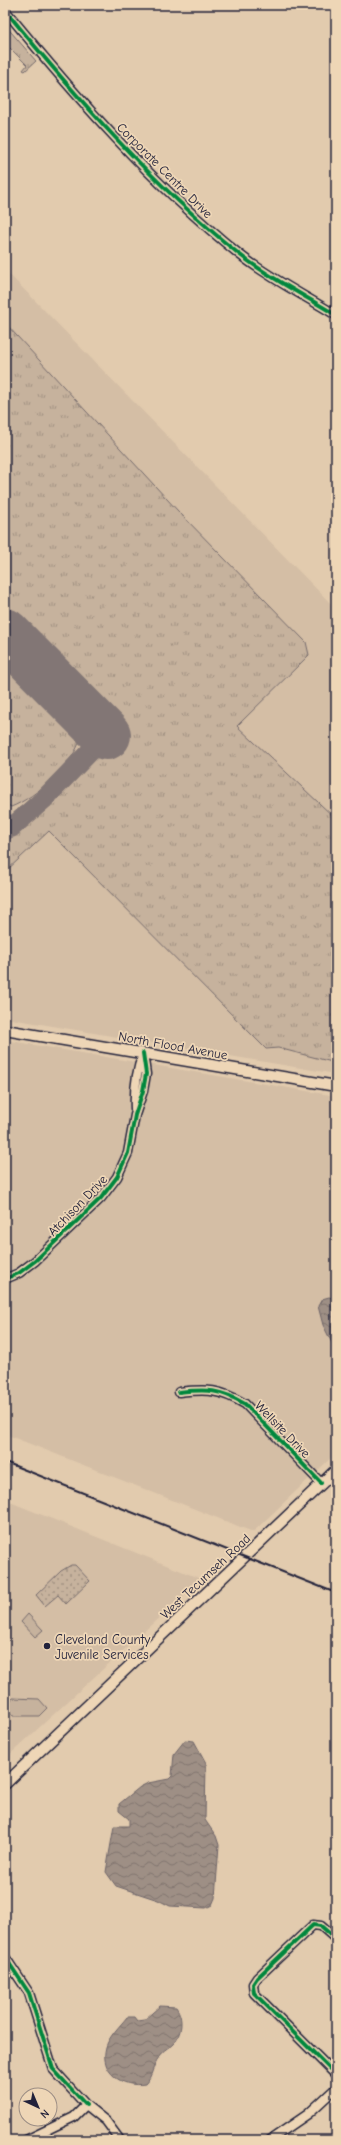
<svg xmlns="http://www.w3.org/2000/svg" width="341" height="2145" font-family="'Comic Neue',sans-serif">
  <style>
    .built { fill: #d4bea5 }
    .grass { fill: url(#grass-tufts); stroke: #746a6c }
    .park { fill: url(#park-dots); stroke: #746a6c }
    .garden { fill: #c6b29d; stroke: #746a6c }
    .water { fill: url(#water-waves); stroke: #6c6367 }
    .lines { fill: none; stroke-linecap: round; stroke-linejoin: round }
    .taxiway { stroke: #827674; stroke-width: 20 }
    .runway { stroke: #827674; stroke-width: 50 }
    .minor-casing { stroke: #22223b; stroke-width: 11 }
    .major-casing { stroke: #22223b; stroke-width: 13 }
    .minor { stroke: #eed6b6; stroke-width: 8 }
    .major { stroke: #eed6b6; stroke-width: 10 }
    .rail { stroke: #22223b; stroke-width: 2 }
    .cycleway-casing { stroke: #eed6b6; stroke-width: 6 }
    .cycleway { stroke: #00873e; stroke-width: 4 }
    .poi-dot { fill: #22223b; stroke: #eed6b6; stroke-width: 1.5 }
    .labels { text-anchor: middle; stroke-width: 3.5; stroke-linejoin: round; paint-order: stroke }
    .street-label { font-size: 13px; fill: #22223b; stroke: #eed6b6 }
    .poi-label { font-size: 13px; fill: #22223b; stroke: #eed6b6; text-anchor: start }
  </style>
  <defs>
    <pattern id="grass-tufts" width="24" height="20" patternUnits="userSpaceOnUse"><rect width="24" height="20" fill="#c6b29d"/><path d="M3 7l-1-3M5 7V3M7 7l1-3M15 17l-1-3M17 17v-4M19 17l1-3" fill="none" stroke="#a09081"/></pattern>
    <pattern id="park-dots" width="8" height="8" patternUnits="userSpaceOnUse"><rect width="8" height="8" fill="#c6b29d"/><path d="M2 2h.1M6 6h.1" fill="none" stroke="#a09081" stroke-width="1.8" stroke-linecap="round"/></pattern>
    <pattern id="water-waves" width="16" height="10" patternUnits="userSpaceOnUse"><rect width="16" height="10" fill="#9e8f85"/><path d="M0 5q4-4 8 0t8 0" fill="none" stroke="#80746e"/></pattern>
  </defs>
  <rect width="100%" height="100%" fill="#e2cbae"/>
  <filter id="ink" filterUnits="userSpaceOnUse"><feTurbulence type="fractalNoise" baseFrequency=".025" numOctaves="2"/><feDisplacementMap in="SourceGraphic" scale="8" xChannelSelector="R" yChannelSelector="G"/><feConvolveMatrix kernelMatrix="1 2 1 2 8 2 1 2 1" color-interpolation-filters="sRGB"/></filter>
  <g filter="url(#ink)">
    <path class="built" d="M5,270l331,339v465l-331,-56z
      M5,1040l331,56v357l-83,79 -248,-98z
      M5,1500l196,79 -196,180z"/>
    <path class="grass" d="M5,25l31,36 -11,10 -2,-1 4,-5 -17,-17 -5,3 3,-5 -3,-4z
      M5,323l173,188 128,131 3,13 -72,71 99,93v244l-58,-15 -12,1 -217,-218 -44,41v-28l118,-116 -118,-120z
      M5,657l76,78c-3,26 -46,63 -70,72l-6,-4z"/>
    <path class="park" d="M71,1565h4l15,16 -24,23 -8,-9 -13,11 -9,-11 25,-24z"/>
    <path class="garden" d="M28,1614l15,16 -8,7 -14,-15z
      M13,1698l26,1 8,9 -8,8h-26l-8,-10z"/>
    <path class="water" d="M329,1297l7,2v52l-13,-26 -5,-19 4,-7z
      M185,1740l9,1 12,22 -1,57 11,16 3,9 -4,53 -3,7 -6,3 -36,-2 -12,-6 -42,-14 -10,-14 8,-46h15v-7l-10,-8v-7l21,-17 8,-4 21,-4 3,-3 2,-22z
      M160,2006l16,1c8,11 6,27 -3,37 -5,5 -10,7 -14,13 -7,9 -6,19 -14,27 -23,4 -46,-12 -39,-37 3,-11 14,-21 21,-30h7l3,4 7,-1z"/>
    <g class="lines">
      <path class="taxiway" d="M5,823l6,5 32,-28 63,-65"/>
      <path class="runway" d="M5,633l101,102"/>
      <g class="minor-casing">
        <path id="minor" d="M5,10c71,87 146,173 234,244 30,24 65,41 97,61
          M135,1109c-1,-20 1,-37 8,-55
          M5,1279l14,-6 16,-12 66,-63 16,-21 11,-24 7,-38 8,-24 3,-17 -3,-21
          M179,1392c28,-3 41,-3 66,12l76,79
          M336,1939l-15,-13 -8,-1 -56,53 -4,6 1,9 82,82
          M5,1957l24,36 24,76 33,36
          M26,2140l48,-23 12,-12 20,16 14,19
          M270,2140l38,-26 28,-26"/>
      </g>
      <g class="major-casing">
        <path id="major" d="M5,1030l331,56
          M5,1784l331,-314"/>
      </g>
      <use href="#minor" class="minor"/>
      <use href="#major" class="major"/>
      <path class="rail" d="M5,1462l331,131"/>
      <g class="cycleway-casing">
        <path id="cycleway" d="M5,10c71,87 146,173 234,244 30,24 65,41 97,61
          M5,1279l14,-6 16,-12 66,-63 16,-21 11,-24 7,-38 8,-24 3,-17 -3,-21
          M179,1392c28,-3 41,-3 66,12l76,79
          M336,1939l-15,-13 -8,-1 -56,53 -4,6 1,9 82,82
          M5,1957l24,36 24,76 33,36"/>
      </g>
      <use href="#cycleway" class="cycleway"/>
    </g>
  </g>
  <circle class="poi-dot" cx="47" cy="1646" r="4"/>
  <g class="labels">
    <g class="street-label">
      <text transform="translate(165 170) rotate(45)" y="5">Corporate Centre Drive</text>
      <text transform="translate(173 1045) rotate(10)" y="5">North Flood Avenue</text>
      <text transform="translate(77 1205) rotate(-46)" y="5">Atchison Drive</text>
      <text transform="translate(283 1429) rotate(46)" y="5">Wellsite Drive</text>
      <text transform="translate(205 1576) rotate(-43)" y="5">West Tecumseh Road</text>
    </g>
    <g class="poi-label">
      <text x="55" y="1644">Cleveland County<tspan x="55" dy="15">Juvenile Services</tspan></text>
    </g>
  </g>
  <rect width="341" height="2145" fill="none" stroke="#eed6b6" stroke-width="20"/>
  <rect x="10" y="10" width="321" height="2125" fill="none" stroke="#22223b" stroke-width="1.5" filter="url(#ink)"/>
  <g transform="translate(38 2107) rotate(136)"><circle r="19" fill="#eed6b6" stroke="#9c8e85"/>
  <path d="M0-3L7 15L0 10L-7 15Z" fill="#22223b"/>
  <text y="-6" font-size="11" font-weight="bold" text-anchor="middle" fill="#22223b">N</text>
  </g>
</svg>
